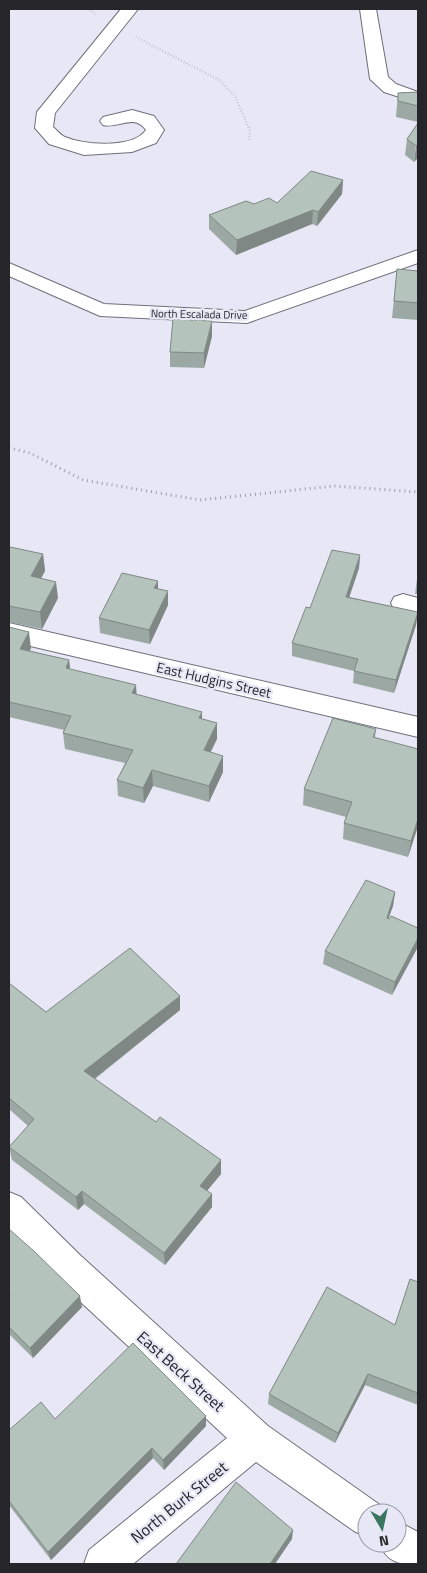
<svg xmlns="http://www.w3.org/2000/svg" width="427" height="1573" font-family="'Titillium Web',sans-serif">
  <style>
    .lines { fill: none; stroke-linecap: round; stroke-linejoin: round }
    .minor-casing { stroke: #6f6f7b; stroke-width: 2 }
    .path-far1 { stroke: #9e9da8; stroke-width: 2; stroke-dasharray: 0.5 2.5; stroke-linecap: butt }
    .path { stroke: #9e9da8; stroke-width: 3; stroke-dasharray: 1 4; stroke-linecap: butt }
    .minor { fill: #fff; fill-rule: evenodd }
    .wall { fill: #9ca8a3 }
    .shaded-wall { fill: #7f8884 }
    .building { fill: #b5c3bd; stroke: #7f8884 }
    .labels { text-anchor: middle; stroke-width: 4.5; stroke-linejoin: round; paint-order: stroke }
    .far-street-label { font-size: 11px; fill: #26252a; stroke: #e8e7f5 }
    .street-label { font-size: 14px; fill: #26252a; stroke: #e8e7f5 }
    .near-street-label { font-size: 16px; fill: #26252a; stroke: #e8e7f5 }
  </style>
  <rect width="100%" height="100%" fill="#e8e7f5"/>
  <g class="lines">
    <g class="minor-casing">
      <path id="minor" d="M121,9h17l-83,104 -2,14c4,3 7,8 12,10 19,8 68,12 81,-7 -12,-17 -27,-1 -43,-5l-3,-4 3,-4 29,-7 22,6 10,14 -8,13 -24,9 -48,3 -35,-11 -14,-16 2,-16z
        M360,9h16l12,68 8,7 22,8v11l-34,-11 -14,-13z
        M418,250v13l-171,60 -147,-7 -91,-40v-13l95,41 141,7z
        M403,594l15,4v18l-24,-7 -3,-6 3,-6z
        M9,623l409,94v20l-409,-96z
        M9,1192l12,5 60,59 187,170 112,79 4,8h-17v24l-13,-6 -98,-69 -123,102h-49l5,-14 138,-112 -170,-158 -48,-49z
        M397,1521l21,11v32c-20,0 -30,-1 -39,-21h18z"/>
    </g>
    <path class="path-far1" d="M88,9l8,5
      M136,37l83,43 16,16 15,35 -1,10"/>
    <path class="path" d="M9,448l21,5 53,27 117,20 134,-14 84,6"/>
    <use href="#minor" class="minor"/>
  </g>
  <path class="wall" d="M418,92v30l-22,-5 2,-24z
    M418,123l-4,39 -9,-7 2,-16z
    M343,180l-1,14 -25,32 -5,-2 -76,31 -27,-26v-14l45,-11 23,-1z
    M397,269l21,2v49l-26,-2z
    M212,336l-8,32 -34,-1v-15z
    M9,549l34,5 2,17 -4,7 17,20 -16,31 -33,-7z
    M360,555l-1,13 -10,29 69,15 -2,13 -22,68 -41,-10 1,-12 -62,-15v-13l18,-35z
    M418,572v22h-3z
    M158,589l10,16 -18,39 -50,-11 -1,-15z
    M9,627l22,21 -1,3 39,9 1,9 132,50 15,20 -7,13 13,20 -14,30 -56,-16 -9,17 -26,-7 -1,-16 8,-17 -60,-14 -2,-16 1,-3 -55,-13z
    M376,729l-1,9 43,11v77l-10,31 -65,-18 1,-16 2,-6 -43,-12 1,-16z
    M395,892l-2,14 -5,13 30,9 -26,67 -69,-31 2,-13z
    M9,983l37,29 134,-2 -85,69 61,43 65,38v14l-14,17 5,16 -47,58 -81,-61 -6,6 -66,-50 -3,-13 19,-21 -19,-17z
    M9,1229l73,78 -49,51 -24,-24z
    M418,1282v123l-53,-20 -30,58 -67,-39 1,-10 126,-69z
    M206,1416v10l-42,44 -11,-12 -102,102 -42,-55v-75l46,-11z"/>
  <path class="shaded-wall" d="M418,144v14l-4,4 2,-16z
    M343,180l-1,14 -25,32 1,-14z
    M313,210l-1,14 -76,31 1,-15z
    M212,321v15l-8,32v-15z
    M43,554l2,17 -12,22 -2,-17z
    M360,555l-1,13 -14,42 1,-13z
    M158,581v14l-4,-7z
    M56,582l2,16 -16,31 -2,-17z
    M168,591v14l-18,39 -1,-14z
    M418,612l-2,13 -22,68 2,-13z
    M29,632l2,16 -9,17 -2,-16z
    M69,660l2,16 -5,-8z
    M136,685l1,16 -5,-8z
    M202,712v16l-3,-10z
    M217,723v16l-13,27v-16z
    M223,756v16l-14,30v-16z
    M152,770l1,16 -9,17 -1,-15z
    M418,819v7l-10,31 3,-16z
    M395,892l-2,14 -9,25 3,-13z
    M418,938v9l-26,48 3,-13z
    M180,996v14l-94,75 -2,-14z
    M221,1160v14l-21,25v-13z
    M82,1191l2,13 -6,6 -2,-13z
    M212,1194v13l-47,58 -1,-12z
    M80,1296l2,11 -49,51 -3,-10z
    M368,1374l-3,11 -30,58 3,-10z
    M206,1416v10l-42,44 -1,-10z
    M152,1448l1,10 -102,102 -3,-8z
    M293,1530l-1,9 -17,25h-5z"/>
  <path class="building" d="M418,92v14l-20,-5v-8z
    M418,123v21l-2,2 -9,-7z
    M311,171l32,9 -25,32 -5,-2 -76,30 -28,-25 37,-14 8,3 15,-6 8,5z
    M397,269l21,2v32l-24,-2z
    M173,319l39,2 -8,32 -34,-1z
    M10,547l33,7 -12,22 25,6 -16,30 -31,-6v-57z
    M332,550l28,5 -14,42 72,15 -22,68 -42,-9 4,-12 -66,-16 14,-36 4,1z
    M122,573l36,8 -4,7 14,3 -19,39 -50,-12z
    M9,627l20,5 -9,17 49,11 -3,8 70,17 -4,8 70,19 -3,6 18,5 -13,27 19,6 -14,30 -57,-16 -9,18 -26,-8 16,-30 -70,-17 8,-17 -62,-14z
    M333,718l43,11 -3,8 45,12v70l-7,22 -67,-18 8,-21 -48,-13z
    M366,880l29,12 -8,26 2,1 2,-3 27,12v10l-23,44 -70,-31z
    M130,948l50,48 -96,75 72,51 4,-5 61,43 -21,26 12,8 -48,59 -82,-62 -6,6 -67,-50 25,-28 -25,-21v-115l37,29z
    M9,1229l26,23 45,44 -50,52 -21,-21v-31l1,-2 -1,-1z
    M410,1279l8,3v111l-50,-19 -30,59 -69,-39 58,-107 68,38z
    M133,1343l73,73 -43,44 -11,-12 -104,104 -39,-51v-71l32,-28 14,17z
    M236,1482l57,48 -23,34h-94z"/>
  <g class="labels">
    <g class="far-street-label">
      <text transform="translate(199 314) rotate(1)" y="4">North Escalada Drive</text>
    </g>
    <g class="street-label">
      <text transform="translate(214 680) rotate(13)" y="5">East Hudgins Street</text>
    </g>
    <g class="near-street-label">
      <text transform="translate(181 1371) rotate(42)" y="6">East Beck Street</text>
      <text transform="translate(179 1502) rotate(-39)" y="6">North Burk Street</text>
    </g>
  </g>
  <rect width="427" height="1573" fill="none" stroke="#26252a" stroke-width="20"/>
  <g transform="translate(382 1528) rotate(171)"><circle r="24" fill="#e8e7f5" stroke="#9a99a4"/>
  <path d="M0-4L9 19L0 12L-9 19Z" fill="#3a755f"/>
  <text y="-8" font-size="14" font-weight="bold" text-anchor="middle" fill="#26252a">N</text>
  </g>
</svg>
